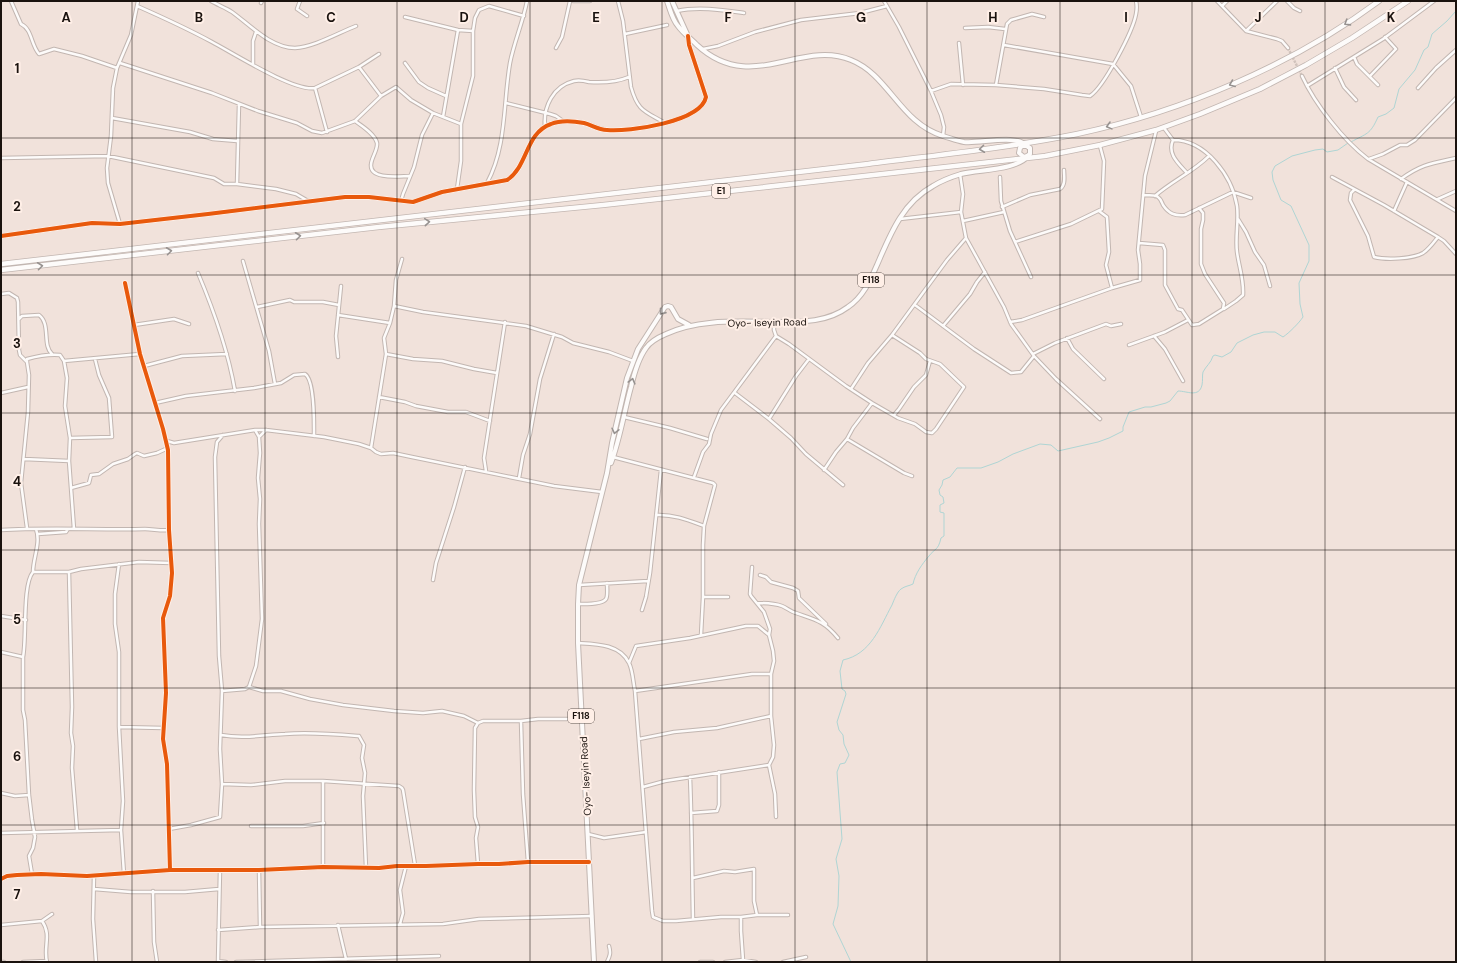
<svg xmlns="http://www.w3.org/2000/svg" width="1457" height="963" font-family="'DM Sans',sans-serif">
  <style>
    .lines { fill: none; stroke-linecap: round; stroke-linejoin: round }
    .stream { stroke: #afd5d4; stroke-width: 1 }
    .street-tunnel { stroke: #d1c3bc; stroke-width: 2.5; stroke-dasharray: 2.5 1; stroke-linecap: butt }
    .street-casing { stroke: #c2b6b1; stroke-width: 4.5 }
    .secondary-casing { stroke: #c2b6b1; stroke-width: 5.5 }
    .primary-casing { stroke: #c2b6b1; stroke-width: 6 }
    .highway-casing { stroke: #c2b6b1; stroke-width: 6 }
    .street { stroke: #fdfbfa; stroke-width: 2.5 }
    .secondary { stroke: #fdfbfa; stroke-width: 3.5 }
    .primary { stroke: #fdfbfa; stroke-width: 4 }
    .highway { stroke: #fdfbfa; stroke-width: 4.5 }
    .cycleway-casing { stroke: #ffefe7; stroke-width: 6 }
    .cycleway { stroke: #e8590c; stroke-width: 4 }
    .oneway { stroke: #979290 }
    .grid { fill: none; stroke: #1a120e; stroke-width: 1; stroke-opacity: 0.55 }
    .labels { text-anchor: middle; stroke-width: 4; stroke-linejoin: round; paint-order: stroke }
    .shield { fill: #ffefe7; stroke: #5f544f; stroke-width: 1 }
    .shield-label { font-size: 9px; font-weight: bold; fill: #1a120e }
    .street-label { font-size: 10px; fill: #1a120e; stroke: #ffefe7 }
    .grid-label { font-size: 13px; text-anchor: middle; font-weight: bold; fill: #1a120e; stroke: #ffefe7; stroke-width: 4; stroke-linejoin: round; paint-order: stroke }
  </style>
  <rect width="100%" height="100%" fill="#f1e2db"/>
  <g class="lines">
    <path class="stream" d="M1351,142c16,-9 19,-7 27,-25l8,-3 8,-6 5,-19 16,-19 9,-20 4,-3 4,-13 15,-13 9,-10
      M851,962l-18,-38 5,-18 1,-30 -3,-17 6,-20 -5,-67 3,-8 5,-1 4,-8 -5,-11 -1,-9 -4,-5 -2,-8 9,-28 -1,-3 -3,-2 -2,-18 3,-11c28,-6 37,-33 49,-55 2,-5 5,-13 9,-16 4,-3 8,-3 12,-5 2,-10 9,-20 16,-28 6,-8 9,-5 12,-18l3,-2v-23l-4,-1v-7l4,-2 -1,-6 -3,-2 -1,-5 3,-5 1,-5 7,-3 7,-9h24l17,-6 15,-8 27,-10 11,1 7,6 40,-9 11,-4 14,-7v-4l6,-15 16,-5h6l15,-4 4,-2 8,-10c9,0 21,7 24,-6 1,-5 0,-9 1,-13 3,-6 8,-9 10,-16l2,-1 7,2 9,-5 6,-9 16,-8 11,-3h11l8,5c6,-4 16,-14 20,-20l-3,-13 -1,-21 10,-22v-16l-18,-39 -10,-6 -8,-20 -1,-8 3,-6 17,-10 23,-6 8,-1 4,3 11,-2 10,-7"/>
    <path class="street-tunnel" d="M1288,48l14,28"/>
    <g class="street-casing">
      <path id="street" d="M11,1l10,23c11,5 10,21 18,30l15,-5 28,7 35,12
        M211,1c7,4 15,7 21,11 18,13 39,36 63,36 19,-1 43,-15 61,-22
        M300,1l-3,8 10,7
        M573,1h17
        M618,1l5,20 8,66c7,25 14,24 34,36
        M884,1l15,26 32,64 10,24 3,12 -1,9
        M1217,1l29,30 31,8 5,2 6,7
        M1287,1l7,7 6,3
        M261,3l1,-2
        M137,6c25,11 51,23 75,36 21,11 82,50 103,46l44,-21 20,-13
        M1222,6l5,-5
        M677,11c21,-5 46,-1 67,2
        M405,17l53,13 15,1
        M965,28l23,-1 17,2
        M1246,31l31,-30
        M625,34l42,-9
        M959,43l4,42
        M1004,45l109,19 18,22 10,31
        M556,48l6,-11 8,-36
        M703,49l15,-3 37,-14 46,-12 59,-7 27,-7
        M1354,57l3,7 21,21
        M120,63l92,30 46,18 39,12 15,8 10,2 33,-12 26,-25 15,-9 15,13 22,13 28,11
        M405,63l14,19 9,6 18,8
        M253,65v-24l3,-9
        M359,67l22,29
        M1335,68l9,19 12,13
        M1302,76c13,28 41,64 66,83l88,52
        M1370,76l26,-27 -11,-12
        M996,85l11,-61 4,-4 21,-6 12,3
        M1307,86l76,-47 51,-38
        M315,88l12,44
        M1418,88l18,-20 20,-18
        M931,91l20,-7 45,1 48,4 38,6 8,1c14,-9 43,-65 46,-82 1,-5 1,-9 0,-13
        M506,103l44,11 6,2 7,5
        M443,117l15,-87
        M112,118l78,14 23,7 24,2
        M355,121c7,5 20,13 22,22 1,7 -6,15 -6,22 -1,15 29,11 38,11
        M545,127c-2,-20 8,-41 29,-46 4,-1 11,0 15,1 14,1 28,0 40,-5
        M1164,128l9,12c33,0 59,36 64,66 2,15 -2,31 0,46 2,15 7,28 6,43l-7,6 -12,8
        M1173,140c-6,14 5,23 14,33
        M1,158l107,-2 106,22 10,6h13l39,5 20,5 12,7
        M1369,159l14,-5 17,-9h7l8,-5 41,-42
        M960,174l3,20 -2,18 5,26 38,69 7,17 23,32 22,23 44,40
        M1000,177l1,24 9,30 21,46
        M1332,177l52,28 54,32 6,4 12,13
        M1401,179c20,-15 32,-16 55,-21
        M487,183c20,-37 16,-80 23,-120 4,-21 13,-41 17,-62
        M237,184l2,-80
        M457,189l4,-28v-37l12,-48v-45l2,-13 4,-8 10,-4 35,10
        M1354,190l-3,3 -1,7 18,36 6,21c12,3 39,2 49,-4 6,-4 11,-11 15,-16
        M1143,195c4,1 11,-1 15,2 3,2 4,6 5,8 6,9 12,11 22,10l48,-23 18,6
        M1155,196c17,-15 38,-24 54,-40
        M1438,199l18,-8
        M401,201l2,-7 11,-27 8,-32 11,-22
        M1002,207l28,-12 30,-6c6,-4 4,-13 4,-19
        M1099,211l8,6 2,35 -3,13 6,23
        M1394,211l13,-29
        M900,219l61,-7
        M1238,219l8,13 9,20 9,13 6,21
        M963,221l41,-9
        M120,224l-12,-41 -1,-15 4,-32 2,-48 4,-20 14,-33 7,-34
        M1015,242l56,-18 31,-15 2,-48 -4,-15
        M1139,243l24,2 2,5v35l13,24 4,1 10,15 7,-1 24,-15 1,-6 -19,-29 -4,-10v-35l2,-9v-7l-4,-5
        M243,261l26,90 6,33
        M198,273c16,38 30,77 37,118
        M125,283l15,71 23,75 5,21 1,80 3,43 -2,23 -7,22 3,75 -3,46 4,25 3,106
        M1,294l8,-1 8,5 1,4 1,48 1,5 7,7 2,13 -1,37 -7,71 6,45
        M915,305l59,44 37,24 10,-1 13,-16
        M394,306l29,6 103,14 36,11 11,6 36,9 24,9
        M257,307l33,-7 4,2h29l16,3
        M338,315l52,8
        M19,319l3,-3 17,-1c12,9 3,30 13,39
        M774,322v8l2,6 13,8 57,42 26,17 26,15 17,6 11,8 6,1 4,-4 28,-42 -24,-23 -14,-5 -6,-6 -28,-18
        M1010,322l12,-2 90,-32 28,-8v-16l-2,-14 7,-74 11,-45
        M134,325l40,-6 15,5
        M943,326l27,-32 7,-12 8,-10
        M1154,336l11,13 18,32
        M1067,338l6,11 31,30
        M1129,345l36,-13 23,-12
        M386,354l27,5 29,2 32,8 23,4
        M1033,354l22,-11 51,-19 5,2 10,-2
        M338,357l-2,-21 5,-50
        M64,361l3,17 -2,28 5,32
        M27,362v-3c11,-3 22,-5 33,-4l4,6 76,-7
        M144,366l38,-10 45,-2
        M851,389l17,-26 24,-28 55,-75 19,-22
        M1,393l27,-6
        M735,393l34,26 22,19 15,16 37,31
        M379,397l26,5 11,4 32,6h18l24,9
        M155,403l31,-7 68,-8 27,-5 13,-8 11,-1c10,6 9,50 9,62
        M894,415l5,-6 15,-22 12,-12 4,-14
        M624,417l46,11 37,11
        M769,419l27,-43 13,-17
        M259,437l7,-7
        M847,439l57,34 8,3
        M167,441l7,2 81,-13h11l58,7 35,7 12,4 5,4 5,2 12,-1 19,4 142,29 48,6
        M371,448l15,-94 -2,-16 6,-15 4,-17 2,-26 6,-21
        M613,457l100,26 2,2 -11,41 -1,19v52l-2,38
        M24,459l45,2 1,-23 42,-1 -3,-39 -10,-23 -4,-16
        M69,461l5,68
        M824,470l12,-18 11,-13 6,-11 19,-25
        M486,471l-2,-13 21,-136
        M694,477l9,-25 6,-8 2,-10 10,-24 55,-74
        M519,478l4,-23 7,-21 10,-55 14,-45
        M71,488l18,-5 2,-8 8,-1 14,-10 15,-5 7,-5 2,-1 7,3 13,-3 11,-5
        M656,515c17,-1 32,5 48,11
        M1,530c48,-3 96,0 144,-1 8,0 16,2 24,1
        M38,534l28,-2 2,-3
        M119,564l-4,30v30l4,28v75l4,74 -2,29 3,44
        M752,567l-2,27 1,2 13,16 6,17 -1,6 4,16 1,10 -3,13v42l3,29 -1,12 -4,8 6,29 1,23
        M33,572h36l12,-3 58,-7 32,1
        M69,572l3,135 -1,26 2,13 -1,22 5,62
        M760,575l6,2 5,5 22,6 5,3 1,7 27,26
        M433,580l3,-17 18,-56 11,-40
        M579,585l69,-4
        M703,597h25
        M757,603c9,0 17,0 25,3 5,2 9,6 14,7 20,7 28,8 42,25
        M578,604c6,0 24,1 28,-5 2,-3 1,-11 1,-16
        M642,610l4,-13 4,-24 11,-103
        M1,616l25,4
        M578,643c18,1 42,1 51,20 4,8 4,19 6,28l17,220 1,6 10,4h13l45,-4h20l16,-2h31
        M1,652l22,5c4,-19 -1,-72 10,-85 0,-14 8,-29 3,-43
        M23,657v53l2,10 4,75 3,25 3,17 -2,11 -4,8 3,18
        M629,663l7,-17 54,-8 56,-12h12l11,9
        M249,687l7,-21 6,-47 -3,-95 1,-25 -2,-21 2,-25 -1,-16 -4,-7
        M222,691l23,-2 4,-2 14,4h18l29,8 33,6 51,6 29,2 19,-2 22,5 14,7
        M635,691l117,-17h19
        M521,721l2,73 5,68
        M119,727l44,1
        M221,735c22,4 42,0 64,-1 25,-2 49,0 74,2l5,9 -2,13 3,15 -2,23 3,72
        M639,739l35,-7 43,-4 54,-12
        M690,777c2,47 2,95 3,142
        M323,781v86
        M222,784l29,1 34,-4h38l76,5 3,2 1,2 12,75
        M643,787l22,-6 104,-16
        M1,793l14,3 14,-1
        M691,813l26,-2 2,-6v-33
        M251,826h52l21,-3
        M169,829l22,-4 29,-8 2,-33 -2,-35 2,-58 -3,-35 -4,-199 2,-15 6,-7
        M1,833l120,-3
        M588,834l16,4 42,-6
        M478,864l-2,-26 2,-11 -3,-10 -1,-27 1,-62 3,-5 5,-2h38l17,-2h44
        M259,870l1,57
        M94,876l-1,43 3,43
        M693,878l31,-7 11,1 19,-3v32l3,14
        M94,889l37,3h54l34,-3
        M153,891l1,51 3,20
        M741,917v14l2,29
        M42,921c10,14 1,26 5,41
        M400,924l3,-11 -3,-23 6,-24
        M1,925l41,-4 10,-7
        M338,925l8,34
        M218,930l42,-3 183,-3 36,-5 113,-3
        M218,961l8,1
        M1,962h3
        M23,962l23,-1
        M218,962l2,-92
        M236,962l203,-6
        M607,962c3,-6 4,-9 2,-16
        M700,962h13
        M725,962l18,-2 13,2
        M783,962l23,-5"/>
    </g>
    <g class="secondary-casing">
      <path id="secondary" d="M1,236l91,-13 28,1 88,-10 137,-17h24l44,5 29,-10 65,-12c21,-13 18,-47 44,-56 10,-4 22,-3 33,-1 8,2 14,7 23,7 22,2 94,-8 99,-33l-17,-52 -1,-9
        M1,879l6,-3 10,-1 24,-1 46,2 83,-6h89l64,-3 56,1 18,-2h29l52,-2h21l29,-2h61"/>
    </g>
    <g class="primary-casing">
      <path id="primary" d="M667,1c3,8 5,18 11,25 5,7 13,13 19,19 54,50 103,-6 154,15 38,15 49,63 92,76 7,2 14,5 21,6 17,2 53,-9 64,5
        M672,1l15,33
        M1021,146h6l3,2v6l-3,2 -3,1 -5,-4 1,-5 5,-5
        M611,463c9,-24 13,-51 20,-76 3,-13 7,-28 15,-39 4,-6 13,-11 20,-14 34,-16 75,-12 113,-12 24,0 49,0 69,-15 15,-10 22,-26 29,-42 13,-30 25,-62 56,-79 8,-5 18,-9 28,-12 19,-5 55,-3 68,-19
        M594,962l-16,-319v-39l1,-19 28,-112 5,-30 15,-65 11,-29 27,-42 3,-1 3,1 7,12 11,6"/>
    </g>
    <g class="highway-casing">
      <path id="highway" d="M1,264l867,-100c69,-9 140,-16 209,-30 104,-22 216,-69 302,-133
        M1,270l378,-43 224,-22 442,-49 55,-11 56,-15 44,-16 60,-25 46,-24 46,-27 56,-37"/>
    </g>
    <use href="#street" class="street"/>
    <use href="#secondary" class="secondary"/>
    <use href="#primary" class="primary"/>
    <use href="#highway" class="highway"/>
    <g class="cycleway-casing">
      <path id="cycleway" d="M1,236l91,-13 28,1 88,-10 137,-17h24l44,5 29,-10 65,-12c21,-13 18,-47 44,-56 10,-4 22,-3 33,-1 8,2 14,7 23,7 22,2 94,-8 99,-33l-17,-52 -1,-9
        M125,283l15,71 23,75 5,21 1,80 3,43 -2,23 -7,22 3,75 -3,46 4,25 3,106
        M1,879l6,-3 10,-1 24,-1 46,2 83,-6h89l64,-3 56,1 18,-2h29l52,-2h21l29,-2h61"/>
    </g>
    <use href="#cycleway" class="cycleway"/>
  </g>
  <defs><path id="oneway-chevron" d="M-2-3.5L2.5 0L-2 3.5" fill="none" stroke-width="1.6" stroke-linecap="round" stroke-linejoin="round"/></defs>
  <g class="oneway">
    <use href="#oneway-chevron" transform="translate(1347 23) rotate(148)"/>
    <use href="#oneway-chevron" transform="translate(1232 84) rotate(158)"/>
    <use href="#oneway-chevron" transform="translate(1109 126) rotate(165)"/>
    <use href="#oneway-chevron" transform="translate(982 149) rotate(173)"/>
    <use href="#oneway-chevron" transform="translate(427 222) rotate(-5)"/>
    <use href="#oneway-chevron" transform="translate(298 236) rotate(-7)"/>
    <use href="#oneway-chevron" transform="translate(169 251) rotate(-7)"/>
    <use href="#oneway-chevron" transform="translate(40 266) rotate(-7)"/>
    <use href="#oneway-chevron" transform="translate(662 312) rotate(129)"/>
    <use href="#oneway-chevron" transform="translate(632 381) rotate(-75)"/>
    <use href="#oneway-chevron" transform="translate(615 431) rotate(103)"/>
  </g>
  <path class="grid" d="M132,1v961M265,1v961M397,1v961M530,1v961M662,1v961M795,1v961M927,1v961M1060,1v961M1192,1v961M1325,1v961M1,138h1455M1,275h1455M1,413h1455M1,550h1455M1,688h1455M1,825h1455"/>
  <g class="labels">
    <g class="shield">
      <rect x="712" y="184" width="18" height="14" rx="3"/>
      <rect x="858" y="273" width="26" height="14" rx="3"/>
      <rect x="568" y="709" width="26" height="14" rx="3"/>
    </g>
    <g class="shield-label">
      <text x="721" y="194">E1</text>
      <text x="871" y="283">F118</text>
      <text x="581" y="719">F118</text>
    </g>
    <g class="street-label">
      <text transform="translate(767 322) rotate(-1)" y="4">Oyo- Iseyin Road</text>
      <text transform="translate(585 776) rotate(-93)" y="4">Oyo- Iseyin Road</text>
    </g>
  </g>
  <g class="grid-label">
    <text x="66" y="22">A</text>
    <text x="199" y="22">B</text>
    <text x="331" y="22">C</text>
    <text x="464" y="22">D</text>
    <text x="596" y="22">E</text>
    <text x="728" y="22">F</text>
    <text x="861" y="22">G</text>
    <text x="993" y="22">H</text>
    <text x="1126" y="22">I</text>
    <text x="1258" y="22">J</text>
    <text x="1391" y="22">K</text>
    <text x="17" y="73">1</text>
    <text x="17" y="211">2</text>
    <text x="17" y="348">3</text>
    <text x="17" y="486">4</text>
    <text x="17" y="624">5</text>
    <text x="17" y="761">6</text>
    <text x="17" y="899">7</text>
  </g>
  <rect width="1457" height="963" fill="none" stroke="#1a120e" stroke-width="4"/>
</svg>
